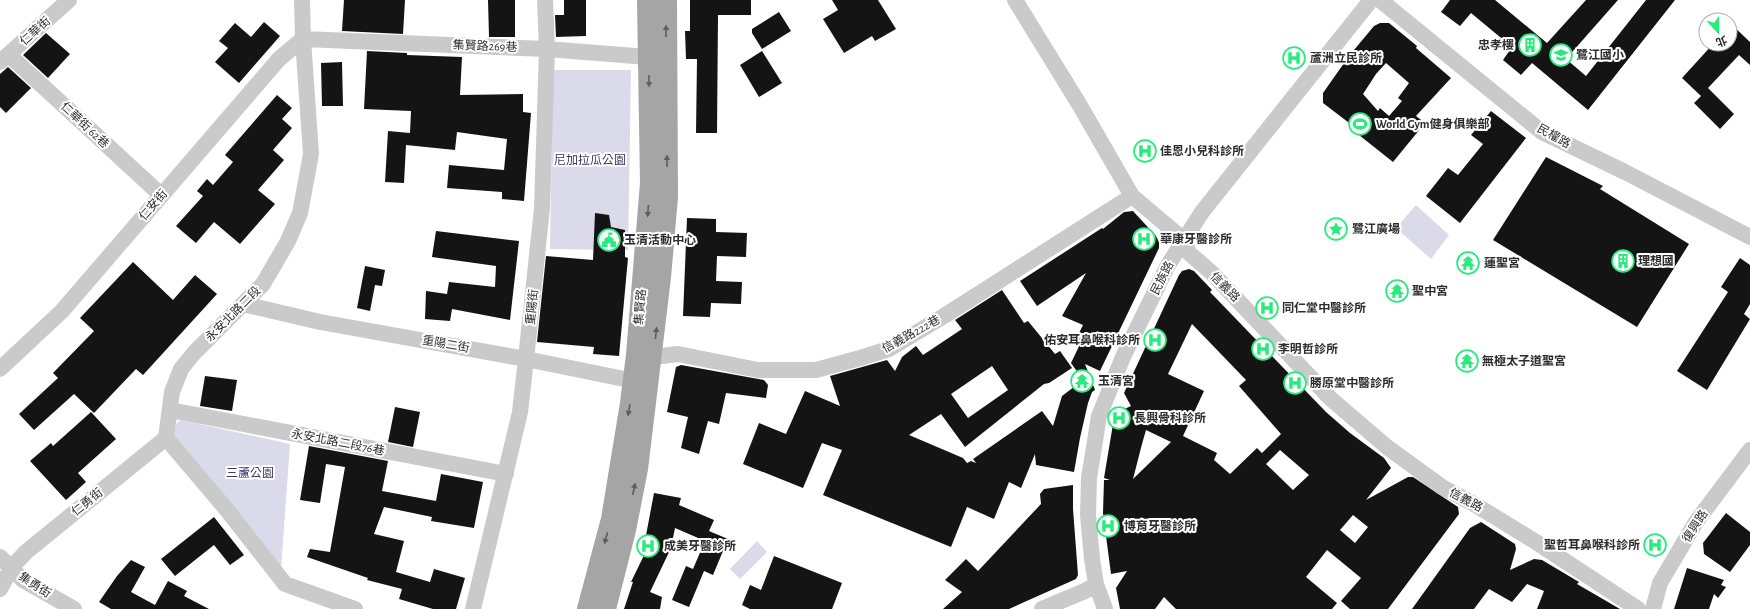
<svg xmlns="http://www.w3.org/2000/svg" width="1750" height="609" font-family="'Alegreya Sans','Noto Sans TC',sans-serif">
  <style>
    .green { fill: #dadaeb }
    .building { fill: #141414; fill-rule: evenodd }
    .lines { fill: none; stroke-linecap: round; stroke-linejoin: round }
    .minor { stroke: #cacaca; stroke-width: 16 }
    .major { stroke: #a5a5a5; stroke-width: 20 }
    .oneway { fill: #5d5d5d }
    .labels { text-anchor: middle; stroke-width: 4; stroke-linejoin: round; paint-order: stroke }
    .street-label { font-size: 12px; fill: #2d2d2d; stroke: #fff }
    .poi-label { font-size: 12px; font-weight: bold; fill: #2d2d2d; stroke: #fff; text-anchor: start }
    .park-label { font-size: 12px; fill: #3b396a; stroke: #fff }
  </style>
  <rect width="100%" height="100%" fill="#fff"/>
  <path class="green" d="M553,70h78l-3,180 -78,-1z
    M1416,205l33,30 -18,24 -35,-31z
    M181,420l109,24 -9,125 -107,-132 2,-13z
    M757,541l10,11 -27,27 -10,-10z"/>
  <path class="building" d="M344,0h61l-2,34 -61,-3z
    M488,0h27v37h-26z
    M564,0h22v36l-30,1 -1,-22h9z
    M690,0h61v15h-33l-1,118h-21l1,-74h-11l-1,-28h5z
    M832,0h46l18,29 -21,12 -3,-5 -28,17 -21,-34 15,-9z
    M1450,0h45l52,43 39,-43h32l-52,59 20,17 60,-76h29l-87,110 -56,-47 -11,12 -18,-15 9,-13 -41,-34 -11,13 -19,-14z
    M779,12l12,19 -29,18 -10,-16v-4z
    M264,22l16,14 -41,47 -24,-21 13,-14 -9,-7 16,-18 16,14z
    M1380,23h9l28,23 -1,2 35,30 -35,38 9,7 -32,39 -34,-27 2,-3 -38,-29v-10l26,-37 25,-30zM1386,63l23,20 -11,15 4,3 -13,15 -9,-8 -2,3 -15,-17 13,-20z
    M1730,23l20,19v23l-11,-10 -31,33 26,26 -14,15 -26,-26 7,-7 -19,-18 31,-34h17z
    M46,33l24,21 -22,24 -25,-23z
    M367,51l40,2v2l55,2 -2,38 63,-1v18l8,1 -7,88 -22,-2v-7l-55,-4 2,-23 55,5 3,-31 -50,-7 -2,18 -49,-5 -2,38 -19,-1 3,-51 22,2 1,-22 -47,-2z
    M762,51l20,32 -23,14 -19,-32z
    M342,62l1,44h-21l-1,-43z
    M8,67l23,21 -25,25 -6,-6v-33z
    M277,95l15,13 -10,11 10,9 -19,22 11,10 -26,30 17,14 -35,40 -26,-22 -18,21 -20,-17 27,-30 -6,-5 10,-12 6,6 20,-23 -8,-7z
    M1491,111l35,27 -66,85 -34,-27 22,-28 10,7 25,-31 -12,-9z
    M1546,157l57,29 -3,3 89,55 -52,83 -144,-87z
    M1133,211l23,25 3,6v6l-59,123 -15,-7 10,26 -3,2 -4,11 -8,35 -6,34 -38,-7 -1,-11 -14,34 -12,-6 -15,37 -27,-12 -16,40 -128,-52 19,-45 -20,-7 -19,45 -60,-24 16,-41 27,11 19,-43 35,15 -10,-30 57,-16 8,11 7,-14 14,-11 7,9 39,-26 -7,-9 47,-30 22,33 4,-2 27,33 5,-3 12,17 -23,15 -5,1 -79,63 -24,-33 -32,21 54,23 4,5 4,-2 5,2 -3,-4 69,-48 11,15 9,-30 21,-16 -12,-17 10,-21 -5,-3 7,-14 -21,-9 24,-43 -49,33 -17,-25 82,-53 1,1 21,-17zM992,366l16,24 -40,28 -17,-24z
    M595,213l14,2 2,12 14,3v27l3,1 -9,98 -26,-2 1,-7 -57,-5 9,-86 47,4z
    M687,218l29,1v13l31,1 -1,24 -29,-1 -1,25 26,1 -1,22 -30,-1 -1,14 -27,-1z
    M436,231l83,10 -9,79 -58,-11 -2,12 -25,-2 1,-28 21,3 2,-12 46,5 1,-21 -64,-9z
    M1740,258l10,7v39l-6,10 6,5 -43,71 -30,-19 51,-79 -7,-5z
    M133,262l40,38 22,-25 22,19 -74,81 -7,-6 -42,44 -20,-19 -40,36 -15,-16 39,-36 -5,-5 41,-42 -14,-13z
    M365,266l20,4 -3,16 -7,-1 -5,26 -13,-3z
    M1189,269l5,2 18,19 -2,2 116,120 24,21 34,25 7,10 -25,32 42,-23h5l45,30 1,7 -71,95h-38l-9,-8 20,-23 -34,-28 -21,27 31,26 -5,6h-156l-12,-12 -9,12h-35l-4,-21 11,-17 -16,3 -8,-61 1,-33h6l-6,-2 10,-60 4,-6 13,-6 -7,-13 55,-118 3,-4zM1192,324l54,56 -7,6 42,48 -19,19 -5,-5 -27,26 -16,-14 3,-7 -34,-17 21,-45 -36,-17zM1146,430l25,12 -38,37 9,-35zM1280,450l29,25 -16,15 -27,-26zM1353,515l15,12 -13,16 -15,-13z
    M681,365l83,15 4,5 -2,13 -40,-5 -7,31 -11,-3 -9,33 -18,-6 7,-31 -21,-5 9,-45z
    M205,376l32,4 -5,31 -32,-5z
    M395,407l25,5 -7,35 -25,-5z
    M91,412l25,27 -38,34 8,9 -20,18 -36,-39 21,-18 2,3z
    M309,446l79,15 -6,30 54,10 5,-27 42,8 -9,46 -43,-7 1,-4 -48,-10 -10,27 30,7 -8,31 34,10 4,-13 31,9 -9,31h-23l-34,-10 3,-10 -35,-9 1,-2 -61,-21 3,-8 20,3 15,-85 -19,-3 -6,39 -20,-3z
    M1073,485v24l5,66 -2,4 -67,30h-66l19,-17 -17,-12 21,-21 12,12 63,-67 -1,-10 4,-5z
    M654,493l27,5 -2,7 35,15 -5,11 19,8 -15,36 -9,-4 -15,36 -17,-7 14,-34 7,3 12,-28 -30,-13 -4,20 -21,44 12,5 -2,12h-36l9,-27h-2l17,-35 -4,-1z
    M1726,513l24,19v13l-20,27 -26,-18 -1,-11z
    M214,517l30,38 -14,10 -16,-20 -39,31 -14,-17z
    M1481,522l34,22 1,5 -6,21 24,-11 8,1 37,22 -2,2 43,25h-83l7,-18 -17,-7 -15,18 -23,-13 -15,20h-62l58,-81z
    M774,556l68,27 -10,26h-82l-8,-4 8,-20 11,5z
    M131,560l14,7 -14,25 24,13 13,-24 19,10 -3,5 25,13h-98l-12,-7 18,-26z
    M1687,568l37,12 -3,5 5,2 -8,11 -4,-4 -5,15h-35z"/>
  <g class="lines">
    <path class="minor" d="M302,0l1,39 8,115 -11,59 -12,28 -25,43 -69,69 -13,16 -9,23 -6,46 61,72 58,74 70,25
      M1015,0l64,104 53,92 51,43 6,14 23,20 119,126 56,48 55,40 32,17 62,38 102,67
      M1380,0l162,132 83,40 125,65
      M9,55l152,140
      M0,62l69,-62
      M243,304l77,18 206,37 118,24
      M641,356l12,1 25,-3 80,16h58l44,-12 29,-9 55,-33 188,-120
      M0,369l62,-58 217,-252 24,-20 244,10 113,9
      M170,410l336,64
      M0,557l23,23 51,29
      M0,589l11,-21 15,-16 140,-114
      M473,609l47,-197 6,-53 16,-151 5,-159 -2,-49
      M1042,609l43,-18 11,-7
      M1105,609l-9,-25 -4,-25 -4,-44 1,-37 10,-62 24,-59 45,-92 34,-53 169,-212
      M1653,609l7,-26 36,-61 54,-72"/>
    <path class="major" d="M587,609l24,-90 19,-116 6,-48 14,-172 -3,-183
      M606,609l20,-79 12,-61 23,-192 7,-80 -1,-197"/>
  </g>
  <defs><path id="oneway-solid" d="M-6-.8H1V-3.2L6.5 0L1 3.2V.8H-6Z"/></defs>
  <g class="oneway">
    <use href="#oneway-solid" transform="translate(666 31) rotate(-89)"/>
    <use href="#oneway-solid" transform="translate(649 81) rotate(89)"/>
    <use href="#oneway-solid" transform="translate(667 161) rotate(-91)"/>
    <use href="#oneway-solid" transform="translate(648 211) rotate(94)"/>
    <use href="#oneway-solid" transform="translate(656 333) rotate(-84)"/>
    <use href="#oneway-solid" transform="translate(629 410) rotate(100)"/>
    <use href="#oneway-solid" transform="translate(634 489) rotate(-79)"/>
    <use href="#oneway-solid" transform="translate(606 538) rotate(105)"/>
  </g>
  <defs>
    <g id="building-ring" transform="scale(1.15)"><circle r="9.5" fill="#fff" stroke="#28eb7c" stroke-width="1.5"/><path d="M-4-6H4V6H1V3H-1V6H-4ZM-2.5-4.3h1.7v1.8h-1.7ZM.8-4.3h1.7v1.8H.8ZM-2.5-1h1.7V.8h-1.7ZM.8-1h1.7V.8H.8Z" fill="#28eb7c"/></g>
    <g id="school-ring" transform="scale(1.15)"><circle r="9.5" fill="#fff" stroke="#28eb7c" stroke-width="1.5"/><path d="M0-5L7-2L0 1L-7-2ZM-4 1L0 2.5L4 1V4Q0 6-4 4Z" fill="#28eb7c"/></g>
    <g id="hospital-ring" transform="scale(1.15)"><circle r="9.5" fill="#fff" stroke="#28eb7c" stroke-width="1.5"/><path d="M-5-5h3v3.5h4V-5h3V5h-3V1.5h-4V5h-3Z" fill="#28eb7c"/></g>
    <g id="stadium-ring" transform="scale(1.15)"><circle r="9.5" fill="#fff" stroke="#28eb7c" stroke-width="1.5"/><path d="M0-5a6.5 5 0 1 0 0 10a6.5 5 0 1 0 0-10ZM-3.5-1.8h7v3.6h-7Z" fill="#28eb7c"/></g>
    <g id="sight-ring" transform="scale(1.15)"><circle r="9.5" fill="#fff" stroke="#28eb7c" stroke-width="1.5"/><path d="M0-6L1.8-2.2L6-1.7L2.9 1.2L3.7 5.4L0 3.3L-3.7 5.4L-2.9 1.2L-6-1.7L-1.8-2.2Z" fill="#28eb7c"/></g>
    <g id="civic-ring" transform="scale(1.15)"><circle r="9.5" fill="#fff" stroke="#28eb7c" stroke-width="1.5"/><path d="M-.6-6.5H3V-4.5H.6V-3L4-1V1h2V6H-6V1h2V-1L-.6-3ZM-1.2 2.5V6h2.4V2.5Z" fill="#28eb7c"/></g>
    <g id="temple-ring" transform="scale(1.15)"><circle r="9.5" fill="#fff" stroke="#28eb7c" stroke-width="1.5"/><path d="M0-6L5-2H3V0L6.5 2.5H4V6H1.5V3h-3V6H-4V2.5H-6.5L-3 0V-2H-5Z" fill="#28eb7c"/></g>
  </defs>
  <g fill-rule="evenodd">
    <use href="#building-ring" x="1530" y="45"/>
    <use href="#school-ring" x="1561" y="55"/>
    <use href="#hospital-ring" x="1294" y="58"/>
    <use href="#stadium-ring" x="1360" y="124"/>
    <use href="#hospital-ring" x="1145" y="151"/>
    <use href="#sight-ring" x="1336" y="229"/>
    <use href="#hospital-ring" x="1144" y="239"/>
    <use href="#civic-ring" x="609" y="240"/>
    <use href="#building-ring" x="1623" y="261"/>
    <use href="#temple-ring" x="1468" y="263"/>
    <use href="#temple-ring" x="1397" y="291"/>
    <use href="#hospital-ring" x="1267" y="308"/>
    <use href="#hospital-ring" x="1155" y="340"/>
    <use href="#hospital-ring" x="1263" y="349"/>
    <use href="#temple-ring" x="1467" y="361"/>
    <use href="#temple-ring" x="1082" y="381"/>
    <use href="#hospital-ring" x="1295" y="383"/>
    <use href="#hospital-ring" x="1119" y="418"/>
    <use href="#hospital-ring" x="1108" y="526"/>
    <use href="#hospital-ring" x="1655" y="545"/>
    <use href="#hospital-ring" x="648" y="546"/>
  </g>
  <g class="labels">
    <g class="street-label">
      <text transform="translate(35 31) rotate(-42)" y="4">仁華街</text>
      <text transform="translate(485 46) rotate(2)" y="4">集賢路269巷</text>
      <text transform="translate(85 125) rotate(43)" y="4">仁華街 62巷</text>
      <text transform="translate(1554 136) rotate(29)" y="4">民權路</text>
      <text transform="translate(153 205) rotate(-49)" y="4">仁安街</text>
      <text transform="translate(1162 278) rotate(-63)" y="4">民族路</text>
      <text transform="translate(1225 287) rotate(45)" y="4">信義路</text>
      <text transform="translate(532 307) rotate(-84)" y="4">重陽街</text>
      <text transform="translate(640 307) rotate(-85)" y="4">集賢路</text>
      <text transform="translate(233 314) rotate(-45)" y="4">永安北路二段</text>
      <text transform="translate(911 334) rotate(-29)" y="4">信義路222巷</text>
      <text transform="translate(446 344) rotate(10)" y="4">重陽二街</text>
      <text transform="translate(338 442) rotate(11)" y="4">永安北路二段76巷</text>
      <text transform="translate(1466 500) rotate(28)" y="4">信義路</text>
      <text transform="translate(87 502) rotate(-39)" y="4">仁勇街</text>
      <text transform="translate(1695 526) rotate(-57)" y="4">復興路</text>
      <text transform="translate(35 585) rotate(33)" y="4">集勇街</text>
    </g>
    <g class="poi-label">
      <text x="1514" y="49" text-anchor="end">忠孝樓</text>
      <text x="1576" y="59">鷺江國小</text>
      <text x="1310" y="62">蘆洲立民診所</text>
      <text x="1376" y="128">World Gym健身俱樂部</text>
      <text x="1160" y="155">佳恩小兒科診所</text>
      <text x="1352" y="233">鷺江廣場</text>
      <text x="1160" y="243">華康牙醫診所</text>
      <text x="624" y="244">玉清活動中心</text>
      <text x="1638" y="265">理想國</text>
      <text x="1484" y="267">蓮聖宮</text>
      <text x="1412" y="295">聖中宮</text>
      <text x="1282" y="312">同仁堂中醫診所</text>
      <text x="1140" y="344" text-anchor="end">佑安耳鼻喉科診所</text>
      <text x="1278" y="353">李明哲診所</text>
      <text x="1482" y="365">無極太子道聖宮</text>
      <text x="1098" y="385">玉清宮</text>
      <text x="1310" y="387">勝原堂中醫診所</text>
      <text x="1134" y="422">長興骨科診所</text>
      <text x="1124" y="530">博育牙醫診所</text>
      <text x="1640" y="549" text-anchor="end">聖哲耳鼻喉科診所</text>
      <text x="664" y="550">成美牙醫診所</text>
    </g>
    <g class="park-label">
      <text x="590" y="164">尼加拉瓜公園</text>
      <text x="250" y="477">三蘆公園</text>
    </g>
  </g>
  <g transform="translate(1718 32) rotate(159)"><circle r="19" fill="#ffffff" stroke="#ababab"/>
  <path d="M0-3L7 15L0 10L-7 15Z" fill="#28eb7c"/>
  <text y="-6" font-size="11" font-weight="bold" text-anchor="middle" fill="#2d2d2d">北</text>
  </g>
</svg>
